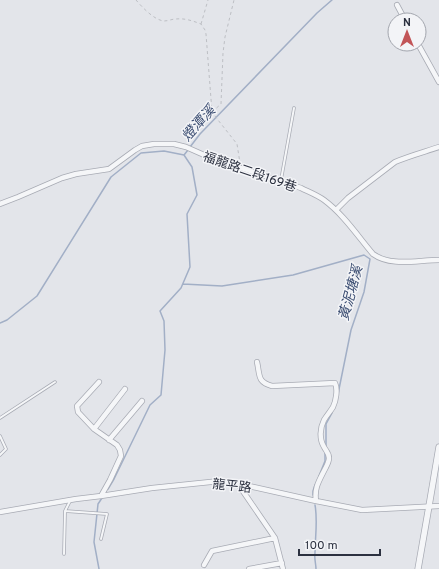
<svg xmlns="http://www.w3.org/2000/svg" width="439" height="569" font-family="Overpass,'Noto Sans TC',sans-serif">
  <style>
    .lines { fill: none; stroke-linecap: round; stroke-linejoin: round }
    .stream { stroke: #a2afc6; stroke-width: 1.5 }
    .service-casing { stroke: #a8abb4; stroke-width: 3.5 }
    .minor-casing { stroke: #a8abb4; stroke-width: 6 }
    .tertiary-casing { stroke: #a8abb4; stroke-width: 7 }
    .path { stroke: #bdbfc4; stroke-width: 1; stroke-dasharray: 3 3; stroke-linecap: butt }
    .service { stroke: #f5f6f8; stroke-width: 2 }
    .minor { stroke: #f5f6f8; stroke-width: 4.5 }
    .tertiary { stroke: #f5f6f8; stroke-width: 5.5 }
    .labels { text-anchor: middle; stroke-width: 3; stroke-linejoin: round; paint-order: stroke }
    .street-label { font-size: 13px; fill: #2c3140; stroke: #f3f4f7 }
    .water-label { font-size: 14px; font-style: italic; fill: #3a4c71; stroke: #f3f4f7 }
  </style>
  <rect width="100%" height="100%" fill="#e3e5ea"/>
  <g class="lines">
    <path class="stream" d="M190,147l10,-13 117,-121 15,-13
      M183,284l39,2 71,-11 71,-20 6,4 -6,33 -13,38 -13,64
      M0,323l7,-3 30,-24 74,-119 30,-24 23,-2 20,4 4,-5
      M326,446v-22l6,-11
      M319,476l6,-15v-8
      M108,489l6,-10 36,-74 11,-10 4,-45 -1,-29 -4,-10 21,-23 9,-21 -3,-53 10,-19 -5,-28 -8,-12
      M313,495v-4l2,-6
      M315,505c3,16 0,32 0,48 -1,5 1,11 1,16
      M99,569l-5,-27 4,-38 4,-6"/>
    <g class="service-casing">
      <path id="service" d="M281,180l13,-72
        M0,418l55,-36
        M0,436l6,13 -6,6
        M65,511l42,3 -6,25
        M64,554l1,-43 5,-10"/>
    </g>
    <g class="minor-casing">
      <path id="minor" d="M397,5l8,15
        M418,44l21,38
        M0,204l18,-7 44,-19 14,-4 33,-5 26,-19 7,-4 12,-2h20l12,3 25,11 90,30c8,4 16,7 23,12 19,14 33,35 49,54 18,13 44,6 66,6
        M336,210l12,-12 47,-36c14,-6 29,-10 44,-15
        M257,362c3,13 0,20 15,24l63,-3c3,6 1,18 -2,24 -3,5 -6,8 -9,13 -4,8 -5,19 0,27 2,4 5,6 5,11 0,4 -2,7 -4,11 -6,12 -11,19 -9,32
        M99,382l-22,24 1,6 16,17 23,16 3,5 1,6 -11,24 -9,16
        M94,429l31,-40
        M109,440l33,-39
        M238,484l37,54 8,31
        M0,512l76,-13 25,-3 51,-8 68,-7 11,1 85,19 46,9 77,-4
        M204,565l8,-14 63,-13
        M249,569l33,-6"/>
    </g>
    <g class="tertiary-casing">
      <path id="tertiary" d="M418,569l11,-63 10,-59"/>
    </g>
    <path class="path" d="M136,0c6,7 18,20 28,21 4,0 8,-2 12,-2 9,-1 17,2 25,5l4,6 1,4 6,78 6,8 19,24 3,19
      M201,24l7,-24
      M212,112l9,-8 2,-51 2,-16 9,-37"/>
    <use href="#service" class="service"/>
    <use href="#minor" class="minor"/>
    <use href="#tertiary" class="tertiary"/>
  </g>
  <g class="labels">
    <g class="street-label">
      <text transform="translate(250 171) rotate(19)" y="5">福龍路二段169巷</text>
      <text transform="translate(232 485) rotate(6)" y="5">龍平路</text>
    </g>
    <g class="water-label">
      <text transform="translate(198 123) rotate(-48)" y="5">燈潭溪</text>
      <text transform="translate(350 293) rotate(-75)" y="5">黃泥塘溪</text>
    </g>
  </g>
  <g transform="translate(407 32)"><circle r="19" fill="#f3f4f7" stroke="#a3a6ae"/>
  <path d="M0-3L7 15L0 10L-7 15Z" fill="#c25558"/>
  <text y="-6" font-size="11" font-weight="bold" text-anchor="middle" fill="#2c3140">N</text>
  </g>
  <path d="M299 549v6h81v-6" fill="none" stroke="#2c3140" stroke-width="2"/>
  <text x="305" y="549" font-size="12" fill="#2c3140" stroke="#f3f4f7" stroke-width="3" paint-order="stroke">100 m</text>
</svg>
